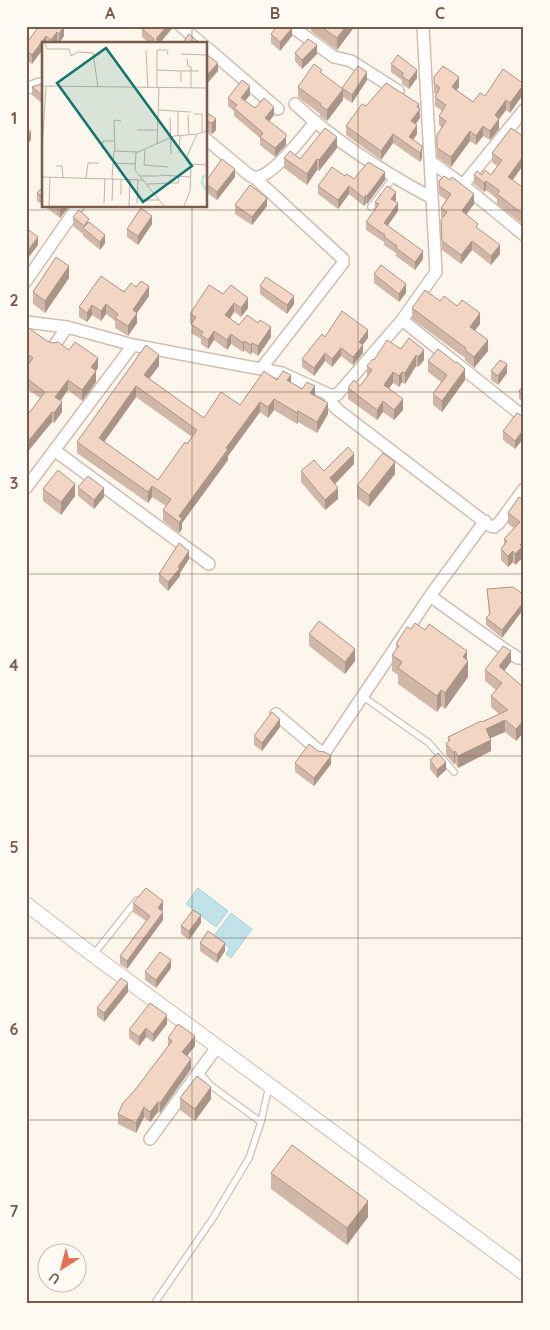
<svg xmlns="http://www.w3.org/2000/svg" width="550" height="1330" font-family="Quicksand,sans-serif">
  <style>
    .water { fill: #bfe3e8; stroke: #a5d3da }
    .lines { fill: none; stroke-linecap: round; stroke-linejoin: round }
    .service-casing { stroke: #d1beb0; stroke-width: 8 }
    .minor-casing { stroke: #d1beb0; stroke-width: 14 }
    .tertiary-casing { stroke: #d1beb0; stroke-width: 16 }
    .service { stroke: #fff; stroke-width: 5.5 }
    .minor { stroke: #fff; stroke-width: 11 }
    .tertiary { stroke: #fff; stroke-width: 14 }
    .wall { fill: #d1b7a8; fill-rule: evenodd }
    .shaded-wall { fill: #aa9588 }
    .building { fill: #f3d5c3; stroke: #aa9588; fill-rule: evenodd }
    .grid { fill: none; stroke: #7a5c4d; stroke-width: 1; stroke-opacity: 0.55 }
    .inset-river { fill: none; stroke: #bfe3e8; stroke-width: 2.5 }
    .inset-road { fill: none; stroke: #c5b3a7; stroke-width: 1 }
    .view { fill: #0f766e; fill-opacity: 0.15; stroke: #0f766e; stroke-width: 2.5 }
    .inset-edge { fill: none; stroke: #7a5c4d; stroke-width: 2.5 }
    .neatline { fill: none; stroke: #7a5c4d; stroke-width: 2 }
    .grid-label { font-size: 16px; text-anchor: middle; font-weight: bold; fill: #7a5c4d }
  </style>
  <rect width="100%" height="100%" fill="#fdf6ec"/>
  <path class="water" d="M198,888l30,23 -12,16 -30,-23z
    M231,913l21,16 -21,29 -5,-4 4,-6 -16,-12z"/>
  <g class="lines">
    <g class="service-casing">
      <path id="service" d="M371,207l22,-29
        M362,696l67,47 25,29
        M93,955l44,-55
        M199,1071l11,14 51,37
        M154,1304l59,-86 36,-60 12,-36 8,-36"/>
    </g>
    <g class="minor-casing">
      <path id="minor" d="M181,26l21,18
        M291,26l43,31 17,4 47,30
        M206,47l72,62
        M26,88c7,1 10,-6 18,-4
        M295,104c41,38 88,68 137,94
        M206,139l43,36 6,3 88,81v4l-82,106
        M430,161l33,24 61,50
        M255,178c18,-2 48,-41 60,-56
        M463,185l61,-75
        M26,281l52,-75
        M402,320l122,97
        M26,322l41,5 66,18 149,28 48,22h7l65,-75 34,-48 -13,-246
        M54,346l13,-19
        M330,395l1,8 7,7 152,116 4,1 5,-4 25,-34
        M54,450l155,114
        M26,488l107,-143
        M430,596l77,55 11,7h6
        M276,714l46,39 3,-1 105,-156 55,-75
        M150,1139l67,-92"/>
    </g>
    <g class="tertiary-casing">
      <path id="tertiary" d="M26,904l67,51 431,318"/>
    </g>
    <use href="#service" class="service"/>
    <use href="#minor" class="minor"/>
    <use href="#tertiary" class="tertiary"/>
  </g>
  <path class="wall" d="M36,26h28v10l-5,7 -2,-1 -1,2h-12l-12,20 -6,-4v-23l3,3 9,-12z
    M144,26h30l-14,17 -10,1 -8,-7v-8z
    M311,26h44l-18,24 -26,-19z
    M271,34l21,2 -12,15 -9,-8z
    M295,53l22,1 -15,15 -7,-8z
    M391,64l26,14 -8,11 -7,-5v-4l-11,-8z
    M434,77l25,10 -3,3 17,12 12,-6 39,-12v9l-14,20 -4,-3 -7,9v10l-9,11 -7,-4 -7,9 -6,-4 -19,26 -14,-10v-22l5,-7 -3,-3v-9l3,-5 -7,-5v-9l1,-3 -2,-1z
    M367,80l-15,23 -9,-6v3l-16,21 -7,-5v-2l-22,-17v-10l44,1z
    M44,83v22l-12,-10v-8z
    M250,95l-5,6 10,7 19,7 -5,6 17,24 -11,12 -15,-12v-7l-26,-22v-5l-6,-5v-8z
    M366,106l53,2 1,10 -4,6 1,10 -4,6 9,18 -2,4 -27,-19 -12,17 -35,-25v-9z
    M206,112l10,18 -4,4 -5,-2z
    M511,128l1,52 12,8v37l-27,-21v-5l-11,-9 -2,2 -10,-8v-9h17l6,-9 -5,-4v-9z
    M337,148l-18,23 -2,-1 -10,15 -23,-17v-10l16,1z
    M345,176l9,3 31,1 -18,24 -1,-1 -2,3 -15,-12 -11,15 -20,-15v-8z
    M235,177l-18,23 -11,-8v-11z
    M439,181l35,23 -8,11 34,39 -9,11 -19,-15 -11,14 -19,-14 -1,-30 2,-2 -2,-1v-9l5,-8 -7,-5z
    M44,186v20l-7,-5v-8z
    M396,200l-1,2 3,9 -11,15 36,33 -8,11 -19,-14v-3l-12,-8v-3l-18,-12v-8l9,-12v-8z
    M235,205l32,1 -15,19 -17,-11z
    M44,206h25l-9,12z
    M73,217l16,5 16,21 -5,7 -17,-14v-2l-10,-8z
    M152,224l-14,21 -11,-8v-8z
    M374,274l32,19 -7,9 -25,-19z
    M69,278l-24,35 -12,-9v-12z
    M260,286l34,18 -7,10 -27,-20z
    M124,292l25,4 -12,17v10l-9,13 -13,-8v-7l-9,-7 -5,7 -9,-6 -5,7 -8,-5v-10z
    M223,294l25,14 -7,9 -7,-5 -4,7 9,6 32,12 -13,19 -6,-4 -1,3 -7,-5 -1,2 -12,-8 -4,6 -13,-10 -6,9 -7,-5v-5l-10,-6 1,-9 -2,-1v-9z
    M440,301l40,23 -5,6 13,21 -14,17 -9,-8v-2l-53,-39v-11z
    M26,326l21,15 22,9 29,18 -2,3v11l-14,19 -14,-11 -8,11 2,11 -8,11 -2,-1 -15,18 -7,-28 10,-14 -14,-10v-20l2,-3 -2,-1z
    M325,337l43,1 -6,7 1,8 -10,12 -12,-9 -9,11 -7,-6 -11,15 -12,-9v-8z
    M409,338l15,22 -6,7 -2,-1 -11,18 -3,-2 -3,5 -6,-4 -4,5 14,22 -9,10 -11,-8 -6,8 -29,-21v-11l12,-2 7,-9v-11l7,-6 27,-11z
    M428,361l28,2 9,17 -23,32 -9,-7v-11l8,-12 -13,-10z
    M159,366l-10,13 55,39 36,-13 37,-25 14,2 11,7 13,6 13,19 -11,19 -19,-11 -1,2 -23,-14 -6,8 -8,-6 -32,44v4l-46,63v6l-3,4 -16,-12v-11l3,-4 -14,-9 -4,6 -71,-50v-11zM136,397l56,40 -34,43 -54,-38z
    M491,371l16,2 -9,12 -7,-5z
    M524,385v18l-5,-4v-8z
    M524,417l-9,32 -12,-9v-9z
    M354,464l-19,20 3,15 -13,11 -24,-28v-11h23z
    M395,474l-26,33 -12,-9v-12z
    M78,487l26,10 -10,12 -16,-13z
    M43,489l32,7 -14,19 -18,-14z
    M519,497l3,61 -7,7 -2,-3 -5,5 -7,-7v-11l3,-5v-5l10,-11 -6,-4v-11z
    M189,559l-9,14v3l-12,15 -9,-9v-8z
    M487,589l37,6v18l-2,-2 -20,27 -16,-13v-7l3,-4z
    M411,629l56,31 1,17 -23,32 -4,-3 -4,6 -39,-28v-9l-6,-4v-16l4,-5v-6z
    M309,634l46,27 -10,13 -36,-28z
    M511,662l-7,9 20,17v44l-8,9 -11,-9 -15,6 1,13 -33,17 -3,-5 -1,1 -8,-9v-11l2,-2v-5l51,-23 -8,-7v-11l5,-6 -11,-9v-11z
    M280,727l-18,24 -8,-6v-9z
    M318,751l13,13 -17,22 -19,-14v-9z
    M430,760l16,10 -9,8 -7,-9z
    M133,903l30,6 -1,2 1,9 -36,49 -7,-5v-8l26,-35 -13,-9z
    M201,923l-12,17 -8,-6v-8z
    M200,943l25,8 -8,12 -17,-12z
    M171,968l-15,20 -11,-8v-8z
    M128,992l-24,30 -7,-6v-8z
    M167,1024l-14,18 -7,-5 -7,9 -10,-8v-8z
    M168,1038l27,8 -8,10 4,13 -31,44 -2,-1 -8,10 -6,-5 -8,16 -18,-9v-10l50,-68z
    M180,1098l31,1 -16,22 -15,-11z
    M271,1173l97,44 -21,28 -76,-56z"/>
  <path class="shaded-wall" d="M64,26v10l-5,7v-9z
    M167,26h7l-15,18 -3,-5z
    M346,26h9l-18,24v-12z
    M292,28v8l-12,15v-9z
    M57,32v10l-1,2h-5v-4z
    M46,36v8h-2v4l-12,16v-9z
    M317,45v9l-15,15v-9z
    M218,63v8l-12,14v-9z
    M417,70v8l-8,11v-8z
    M367,72v8l-15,23v-8z
    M459,77v10l-7,9v-9z
    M524,84v9l-14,20v-10z
    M250,86v9l-9,11v-8z
    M343,89v11l-16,21v-11z
    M506,100v10l-7,9v10l-9,11v-9l5,-16z
    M419,104l1,14 -9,12v-9l6,-14z
    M274,107v8l-9,12v-9z
    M216,119v11l-4,4v-11z
    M417,125v9l-8,12v-9z
    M483,126v10l-7,9v-9z
    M470,131v10l-19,26v-10z
    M31,132v8l-5,6v-8z
    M286,134v11l-11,12v-9z
    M393,134v9l-12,17v-9z
    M337,137v11l-18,23v-11z
    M422,149v9l-2,4v-9z
    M524,155v9l-16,23v-10z
    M317,159v11l-10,15v-11z
    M235,169v8l-18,23v-8z
    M385,172v8l-18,24v-8z
    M486,181v9l-2,2v-9z
    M349,186v8l-11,15v-9z
    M396,192v8l-5,7v-8z
    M474,194v10l-12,16v-9z
    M366,195v8l-2,3v-8z
    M267,198v8l-15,19v-8z
    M398,203v8l-14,20v-8z
    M63,206h6l-9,12v-8z
    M152,216v8l-14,21v-9z
    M105,235v8l-5,7v-8z
    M38,237v8l-12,16v-8z
    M472,241v9l-11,14v-9z
    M500,245v9l-9,11v-9z
    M423,251v8l-8,11v-8z
    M69,266v12l-24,35v-12z
    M406,284v9l-7,9v-8z
    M149,286v10l-12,17v10l-9,13v-10l5,-16z
    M294,296v8l-7,10v-9z
    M248,298v10l-7,9v-9z
    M234,303v9l-9,13v-10z
    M106,304v10l-5,7v-10z
    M92,305v10l-5,7v-9z
    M480,313v11l-10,13v-10z
    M271,327v10l-13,19v-10z
    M368,330v8l-9,12v-8z
    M214,331v9l-6,9v-9z
    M231,334v10l-4,6v-10z
    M488,340v11l-14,17v-11z
    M244,341v9l-1,2v-9z
    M252,343v9l-1,3v-10z
    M363,345v8l-10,12v-8z
    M341,348v8l-9,11v-8z
    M424,350v10l-6,7v-10z
    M325,353v8l-11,15v-8z
    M159,355v11l-15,19v-10z
    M416,355v11l-11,18v-11z
    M98,358v10l-7,10v-11z
    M507,364v9l-9,12v-9z
    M465,369v11l-23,32v-11z
    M96,371v11l-14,19v-11z
    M393,372v11l-9,12v-10z
    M402,372v10l-3,5v-11z
    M291,375v10l-4,-5z
    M68,380v10l-13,18v-11z
    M136,386v11l-37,52v-11z
    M315,386v10l-5,-3z
    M274,399v11l-6,8v-11z
    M403,399v11l-9,10v-10z
    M383,401v11l-6,8v-10z
    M62,402v10l-8,11v-10z
    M260,402v10l-32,44v4l-46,63v6l-3,4v-17l47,-68z
    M328,403v11l-11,19v-11z
    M298,411v11l-1,2v-11z
    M52,412v10l-26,32v-10z
    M524,429v9l-9,11v-8z
    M354,454v10l-24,25v-11z
    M395,462v12l-26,33v-12z
    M75,484v12l-14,19v-13z
    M152,486v11l-4,6v-11z
    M104,488v9l-10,12v-9z
    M338,488v11l-13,11v-10z
    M524,541v11l-2,2v4l-7,7v-11l5,-9z
    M189,551v8l-9,14v3l-12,15v-9z
    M513,551v11l-5,5v-11z
    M522,604v7l-20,27v-8z
    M355,649v12l-10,13v-12z
    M467,651v12l1,-2v16l-23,32v-16l18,-36z
    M511,651v11l-12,16v-12z
    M441,690v16l-4,6v-16z
    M280,719v8l-18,24v-8z
    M505,720v12l-19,8v-11z
    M524,720v12l-8,9v-12z
    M491,740v11l-33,17v-12z
    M455,751v12l-1,1v-11z
    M331,756v8l-17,22v-8z
    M446,762v8l-9,8v-8z
    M163,901v8l-5,7v-8z
    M163,912v8l-36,49v-8z
    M201,915v8l-12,17v-9z
    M225,943v8l-8,12v-8z
    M171,960v8l-15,20v-8z
    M128,983v9l-24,30v-9z
    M167,1015v9l-14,18v-8z
    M146,1028v9l-7,9v-9z
    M195,1036v10l-13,16v-10z
    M191,1059v10l-31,44v-10z
    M211,1087v12l-16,22v-12z
    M158,1102v10l-8,10v-10z
    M144,1107v10l-8,16v-10z
    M368,1201v16l-21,28v-17z"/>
  <path class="building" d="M39,26h25l-5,8 -2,-2 -6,8 -5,-4 -14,19 -6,-5v-13l3,3z
    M144,26h23l-11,13 5,5h-11l4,-5 -12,-10z
    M277,26h13l2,2 -12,14 -9,-8z
    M320,26h26l-9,12z
    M189,34l12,10h-19z
    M308,39l9,6 -15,15 -7,-7z
    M206,54l12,9 -12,13z
    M398,55l19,15 -8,11 -7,-5 1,-3 -12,-9z
    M314,64l8,6 -2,2 23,17 -16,21 -7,-5 1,-1 -23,-17z
    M358,66l9,6 -15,23 -10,-7z
    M443,66l16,11 -7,10 21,15 7,-9 5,3 18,-27 21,15 -14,19 -4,-3 -11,15 4,4 -9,12 -7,-5 -7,10 -6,-5 -19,26 -14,-9v-13l9,-14 -7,-5 7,-11 -11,-8 5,-9 -6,-5v-6z
    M242,80l8,6 -9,12 14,10 9,-10 10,9 -9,11 21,16v3l-11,11 -15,-11 3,-4 -29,-25 3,-3 -9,-7z
    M44,83v14l-12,-10z
    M386,83l33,21 -2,3 3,2 -9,12 6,4 -8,12 13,9v3l-2,4 -27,-19 -12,17 -35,-25 16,-22 4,2z
    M206,112l10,7 -4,4 -6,-2z
    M26,128l5,4 -5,6z
    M325,128l12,9 -18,23 -2,-1 -10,15 -23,-16 6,-7 10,8z
    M511,128l13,9v18l-16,22 16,11v27l-27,-21 3,-3 -14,-10 -2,2 -10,-8 3,-4 5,4 3,-5 6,5 11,-15 -10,-7z
    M222,159l13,10 -18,23 -11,-8v-3z
    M368,162l17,10 -18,24 -1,-1 -2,3 -15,-12 -11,14 -20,-14 14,-19 13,9 2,-2 7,5z
    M444,176l6,4 2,-3 22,17 -12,17 16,13 -2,3 24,18 -9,11 -19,-15 -11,14 -19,-14 -1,-21 6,-8 -6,-4 10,-14 -12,-8v-5z
    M250,185l17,13 -15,19 -17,-12z
    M44,186v12l-7,-5z
    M387,186l9,6 -5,7 7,4 -14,20 39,28 -8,11 -19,-14 1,-2 -13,-9 1,-2 -19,-13 13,-18 -4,-2z
    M55,206h8l-3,4z
    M141,208l11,8 -14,20 -11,-7z
    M79,210l10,9 -5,7 -11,-9z
    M89,222l16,13 -5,7 -17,-14z
    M26,228l12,9 -12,16z
    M56,257l13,9 -24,35 -12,-9z
    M381,265l25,19 -7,10 -25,-20z
    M101,276l23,16 7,-9 5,4 5,-6 8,5 -16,24 4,3 -9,13 -13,-8 3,-4 -12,-10 -5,7 -9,-6 -5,8 -8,-6z
    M266,277l28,19 -7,9 -27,-19z
    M209,285l14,9 8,-9 17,13 -7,10 -7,-5 -9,12 14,10 8,-10 11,8 2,-3 11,7 -13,19 -6,-3 -1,2 -7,-4 -1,2 -12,-9 -4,6 -13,-9 -6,9 -7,-5 2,-3 -12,-8 5,-7 -6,-3z
    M425,290l15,11 4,-5 13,10 5,-6 18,13 -10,14 18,13 -14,17 -9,-7 1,-2 -54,-40z
    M342,311l26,19 -9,12 4,3 -10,12 -12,-9 -9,11 -7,-6 -11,15 -12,-9 20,-25 3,3z
    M26,326l21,15 6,2 5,-1 11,8 6,-8 23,16 -7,9 5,4 -14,19 -14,-10 -13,17 7,5 -8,11 -2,-1 -26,32v-35l4,3 15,-20 -19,-14v-10l7,-10 -7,-5z
    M409,338l15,12 -6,7 -2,-2 -11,18 -3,-1 -3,4 -6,-4 -9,13 19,14 -9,11 -11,-9 -6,9 -29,-22 6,-8 6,6 12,-16 -5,-4 6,-7 1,1 13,-20 14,9z
    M146,345l13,10 -15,20 60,43 17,-26 19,13 24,-34 13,9 6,-9 8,4 -4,5 15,9 5,-7 8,4 -5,7 18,10 -11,19 -19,-11 -1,2 -23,-14 -6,8 -8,-5 -34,46 2,1 -49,67 3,3 -3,3 -16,-12 8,-11 -19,-13 -4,6 -71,-50zM136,386l61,44 -10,14 -2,-2 -27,38 -59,-42z
    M438,349l18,14 1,-1 8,7 -23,32 -9,-7 14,-19 -19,-14z
    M500,360l7,4 -9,12 -7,-5z
    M524,385v10l-5,-4z
    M517,413l7,4v12l-9,12 -12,-10z
    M348,447l6,7 -24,24 8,10 -13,12 -24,-29 13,-11 10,11z
    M383,453l12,9 -26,33 -12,-9z
    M58,470l17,14 -14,18 -18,-13z
    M88,476l16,12 -10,12 -16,-13z
    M519,497l5,3v41l-4,4 2,2 -7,7 -2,-3 -5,5 -7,-7 6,-8 -3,-2 16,-17 -12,-9z
    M179,543l10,8 -11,16 2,1 -12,14 -9,-8z
    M513,587l11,8v10l-2,-1 -20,26 -16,-12 4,-4 -3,-25z
    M319,621l36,28 -10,13 -36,-28z
    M415,623l10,7 4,-6 38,27 -4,6 5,4 -23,32 -4,-3 -4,6 -39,-28 4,-6 -10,-7 7,-9 -3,-2 11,-17 4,2z
    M503,646l8,5 -12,15 25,22v32l-8,9 -11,-9 -19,9 5,11 -33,16 -3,-5 -1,2 -8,-9 4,-4 -2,-3 33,-16 1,1 26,-12 -17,-14 11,-13 -17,-13z
    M272,712l8,7 -18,24 -8,-7z
    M309,744l9,7 7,1 6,4 -17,22 -19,-15z
    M438,753l8,9 -9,8 -7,-10z
    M146,888l17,13 -5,7 5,4 -36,49 -7,-5 30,-40 -17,-13z
    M193,910l8,5 -12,16 -8,-5z
    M208,931l17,12 -8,12 -17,-12z
    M160,952l11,8 -15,20 -11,-8z
    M121,978l7,5 -24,30 -7,-5z
    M150,1003l17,12 -14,19 -7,-6 -7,9 -10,-7z
    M178,1024l17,12 -13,16 9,7 -31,44 -2,-1 -8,10 -6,-5 -8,16 -18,-9 5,-11 12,-13 37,-49 -4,-3z
    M197,1076l14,11 -16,22 -15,-11z
    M292,1145l76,56 -21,27 -76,-55z"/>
  <path class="grid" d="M192,26v18M358,26v1278M192,206v1098M26,210h498M26,392h498M26,574h498M26,756h498M26,938h498M26,1120h498"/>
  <g transform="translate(42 42)">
    <rect width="165" height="165" fill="#fdf6ec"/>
    <path class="inset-river" d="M165,133l-4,2 -1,6 5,9"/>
    <path class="inset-road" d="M3,1l2,6h22l2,7 7,-4 15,1 5,34M104,8l2,38M139,12l26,1M145,17l1,7 3,1v21M115,28l24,1M139,40v-11h18M0,44l165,2M115,46v-38h10l1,5M116,68l33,2M152,72h8v19M146,73l1,20M128,76l1,36M95,88h21M136,94v-24M115,102l2,-56M0,107l4,-62M60,107l1,-8h12M103,108l-1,15 24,2M73,109l-1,-31 7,1M137,111l1,-17M71,121l22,1M149,122l16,1M14,124h6l1,11M118,133l31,2M98,134h19M0,135l101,3M44,136l2,-15h11M70,136l2,-27 23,1M105,142l31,-1 1,-7M79,153v-16M101,158h16M70,159l1,-23M62,161l1,-25M95,161l1,-23M7,164l1,-29M87,164l1,-27M122,164l-29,-36 1,-17 38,-17 23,-2M142,164l6,-15 1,-27 -4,-8 10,-22 10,-3"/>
    <path class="view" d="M64,6l86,118 -49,36 -86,-119z"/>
    <rect width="165" height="165" class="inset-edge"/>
  </g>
  <rect width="550" height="1330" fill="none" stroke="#fffaf3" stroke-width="55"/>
  <g transform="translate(62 1268) rotate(216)"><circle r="24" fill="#fffaf3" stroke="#cabbb1"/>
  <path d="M0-4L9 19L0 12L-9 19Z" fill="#e76f51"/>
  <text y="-8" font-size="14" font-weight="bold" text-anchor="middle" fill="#7a5c4d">U</text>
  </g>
  <rect x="28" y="28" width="494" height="1274" class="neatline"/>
  <g class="grid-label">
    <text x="110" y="19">A</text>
    <text x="275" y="19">B</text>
    <text x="440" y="19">C</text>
    <text x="14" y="124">1</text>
    <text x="14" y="306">2</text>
    <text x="14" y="489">3</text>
    <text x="14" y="671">4</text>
    <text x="14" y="853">5</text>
    <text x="14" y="1035">6</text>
    <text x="14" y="1217">7</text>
  </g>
</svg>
